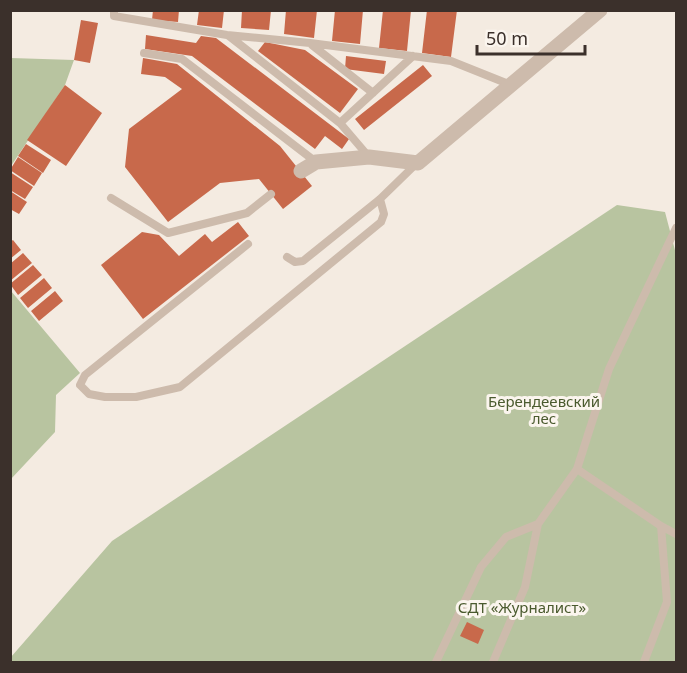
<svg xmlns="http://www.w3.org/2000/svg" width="687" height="673" font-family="'Noto Sans',sans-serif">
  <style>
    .green { fill: #b8c4a0 }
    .building { fill: #c8694b }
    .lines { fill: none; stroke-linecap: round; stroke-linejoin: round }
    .service { stroke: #cdbbac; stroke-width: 8 }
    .minor { stroke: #cdbbac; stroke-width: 15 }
    .labels { text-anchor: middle; stroke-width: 6; stroke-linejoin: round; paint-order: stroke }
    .park-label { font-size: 15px; fill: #4a5a2e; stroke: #fbf5ee }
  </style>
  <rect width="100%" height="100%" fill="#f4ebe1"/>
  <path class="green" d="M11,58l63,2 -9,25 -54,81z
    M617,205l48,7 11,42v408h-665v-5l101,-116z
    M11,291l69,82 -24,22 -1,37 -44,47z"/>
  <path class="building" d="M153,10h26l-1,12 -26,-2z
    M199,10h25l-2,18 -25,-3z
    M242,10h29l-2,20 -28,-2z
    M286,10h31l-3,28 -30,-4z
    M335,10h28l-3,34 -28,-3z
    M383,10h28l-4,41 -28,-3z
    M427,10h30l-6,47 -29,-4z
    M81,20l17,3 -8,40 -16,-3z
    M146,35l50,8 5,-7 15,2 133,101 -7,10 -17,-13 -10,13 -123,-93 -47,-7z
    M265,42l40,8 53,39 -18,24 -82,-62z
    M346,56l40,5 -2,13 -39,-5z
    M143,58l34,6 103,82 32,40 -29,23 -24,-30 -39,4 -52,39 -43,-55 4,-38 53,-40 -17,-12 -24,-3z
    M423,65l9,11 -68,54 -9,-11z
    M65,85l37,28 -36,53 -39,-26z
    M26,144l25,16 -8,13 -25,-17z
    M18,157l24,16 -8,13 -24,-16z
    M10,172l23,15 -8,12 -15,-9z
    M10,191l17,11 -8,12 -9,-5z
    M238,222l11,14 -106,83 -42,-54 41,-33 17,3 20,21 26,-22 7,8z
    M13,240l8,10 -11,9v-17z
    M23,253l9,10 -22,18v-17z
    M33,265l9,10 -24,20 -8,-11z
    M44,278l8,10 -24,20 -8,-10z
    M55,291l8,10 -24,20 -8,-10z
    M467,622l17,8 -6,14 -18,-8z"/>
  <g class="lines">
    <path class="service" d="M114,10v6l113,19 83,8 141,18 60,24
      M229,36l111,87 73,-67
      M312,45l61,48
      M144,53l38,6 134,103
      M340,123l29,34
      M111,198l57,35 79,-20 24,-19
      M248,244l-163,131 -5,10 9,9 16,3h31l44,-10 201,-165 3,-8 -4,-15
      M287,257l8,5 8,-1 77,-62 37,-36
      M577,469l84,57 15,8
      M436,662l45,-95 25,-30 32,-13
      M493,662l32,-75 13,-63 39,-55 32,-100 67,-141
      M644,662l23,-60 -6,-76"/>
    <path class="minor" d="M301,171l15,-9 53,-5 49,6 182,-153"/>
  </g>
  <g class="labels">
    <g class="park-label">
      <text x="544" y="407">Берендеевский<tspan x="544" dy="17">лес</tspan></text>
      <text x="522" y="613">СДТ «Журналист»</text>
    </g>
  </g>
  <rect width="687" height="673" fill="none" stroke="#3b302b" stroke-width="24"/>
  <path d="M477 45v9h108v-9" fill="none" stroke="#3b302b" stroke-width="3"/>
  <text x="486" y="45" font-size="18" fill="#3b302b" stroke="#fbf5ee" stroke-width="4.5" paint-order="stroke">50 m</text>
</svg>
